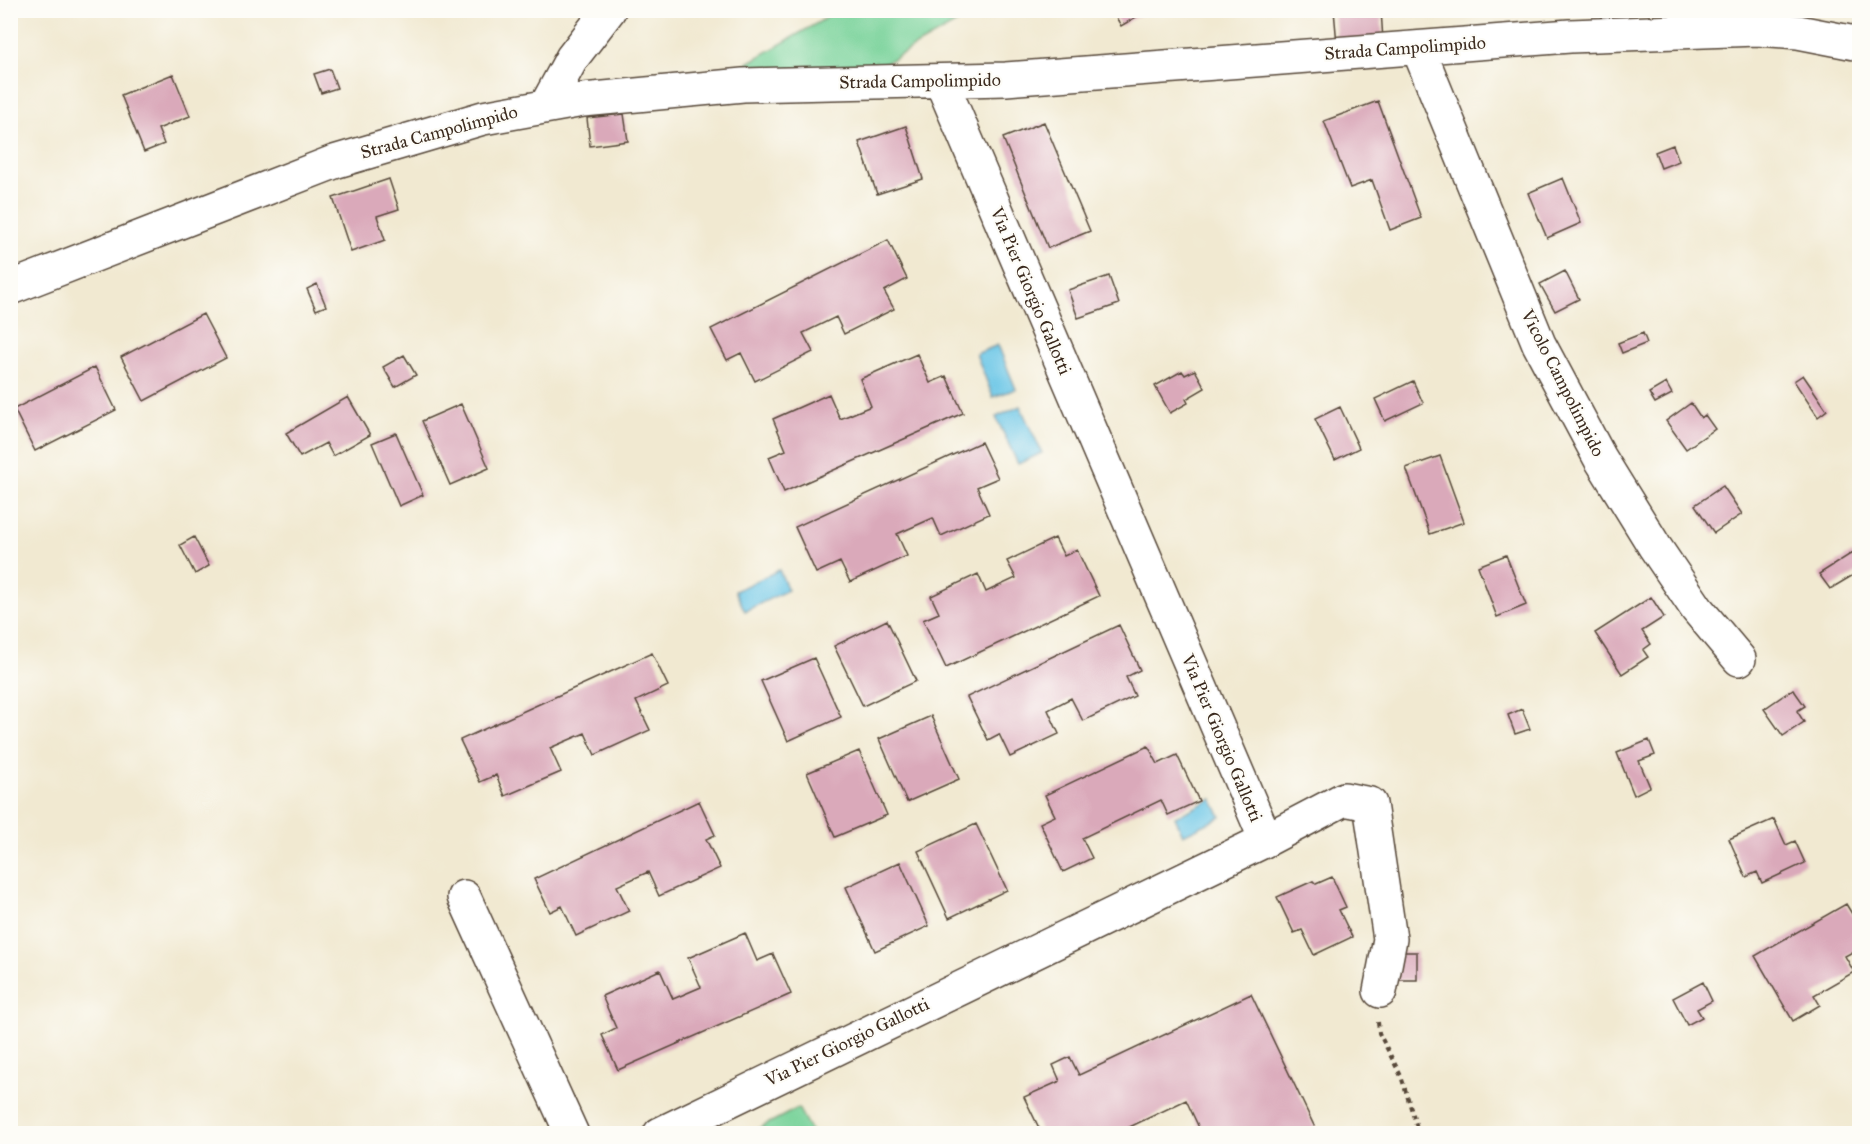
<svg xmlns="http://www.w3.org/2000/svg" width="1870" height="1144" font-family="'IM FELL Great Primer',serif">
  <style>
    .green { fill: #77d299; stroke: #597e5c; stroke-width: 1.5 }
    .water { fill: #68c5e6; stroke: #527882; stroke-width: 1.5 }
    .building { fill: #daa9ba }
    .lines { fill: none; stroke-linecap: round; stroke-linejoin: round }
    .minor-casing { stroke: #564739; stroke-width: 36 }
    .path { stroke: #564739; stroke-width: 4; stroke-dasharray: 4.5 4.5; stroke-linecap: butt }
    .minor { stroke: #fff; stroke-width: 33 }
    .labels { text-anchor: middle; stroke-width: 4.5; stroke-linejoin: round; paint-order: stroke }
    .street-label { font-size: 18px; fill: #3b2a1e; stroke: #fdfcf7 }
  </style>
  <rect width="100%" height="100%" fill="#fdfcf7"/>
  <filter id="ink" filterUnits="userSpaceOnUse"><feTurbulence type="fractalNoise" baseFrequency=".0167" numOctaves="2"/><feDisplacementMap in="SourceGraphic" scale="12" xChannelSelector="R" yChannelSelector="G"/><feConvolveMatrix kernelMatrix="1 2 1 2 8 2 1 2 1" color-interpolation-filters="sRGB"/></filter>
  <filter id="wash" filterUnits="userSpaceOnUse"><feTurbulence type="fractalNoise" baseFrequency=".008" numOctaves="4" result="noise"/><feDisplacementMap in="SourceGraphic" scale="24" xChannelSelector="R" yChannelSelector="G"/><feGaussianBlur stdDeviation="1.35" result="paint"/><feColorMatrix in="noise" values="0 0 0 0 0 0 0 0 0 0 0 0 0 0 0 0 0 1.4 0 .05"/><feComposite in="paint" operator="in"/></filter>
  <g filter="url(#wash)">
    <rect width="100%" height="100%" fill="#f1e9d1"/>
    <path class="green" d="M838,11h140l-112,63 -134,-2z
      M798,1108l14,25h-62z"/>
    <path class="water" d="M998,345l18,44 -23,8 -17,-43z
      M1020,406l22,47 -24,11 -22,-47z
      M779,570l9,20 -43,21 -10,-20z
      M1212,799l9,18 -38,18 -8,-18z"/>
    <g id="blocks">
      <path class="building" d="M1112,10h36l-27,16z
        M1334,10h47l2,30 -46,4z
        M330,69l7,19 -16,5 -7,-19z
        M173,74l17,42 -32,13 6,15 -20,8 -23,-57z
        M1378,101l43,117 -31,12 -18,-50 -22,8 -26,-67z
        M624,114l4,27 -38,5 -3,-28z
        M1044,122l46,109 -42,17 -45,-110z
        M906,126l17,53 -46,15 -18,-52z
        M1673,145l6,16 -18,7 -6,-16z
        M1563,178l18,45 -34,15 -19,-45z
        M389,179l10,30 -22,7 8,24 -34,12 -18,-54z
        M888,240l19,39 -23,12 10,18 -50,25 -8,-17 -33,16 10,19 -58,29 -14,-28 -14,7 -16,-31z
        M1565,271l14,28 -24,12 -15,-27z
        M1109,276l10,28 -41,14 -10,-28z
        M317,284l9,22 -10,4 -9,-21z
        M203,314l23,44 -82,43 -23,-44z
        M1643,333l4,10 -25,10 -4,-10z
        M917,354l13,29 16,-7 17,37 -179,79 -15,-35 17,-7 -13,-31 56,-25 11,25 31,-13 -11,-27z
        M404,355l12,20 -21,12 -12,-20z
        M95,367l21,43 -81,41 -21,-42z
        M1195,370l10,18 -19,11 2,4 -18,10 -15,-27 27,-15 3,4z
        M1803,375l24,35 -9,7 -24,-36z
        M1413,381l10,22 -38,18 -10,-22z
        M1666,383l6,11 -17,9 -6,-10z
        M348,397l22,38 -37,21 -7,-13 -26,14 -14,-24z
        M1691,403l10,15 4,-3 10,14 -29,20 -20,-28z
        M461,404l28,64 -39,17 -28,-64z
        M1340,407l19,41 -24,12 -20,-41z
        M396,433l27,62 -24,11 -27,-63z
        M981,442l17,36 -21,9 12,27 -48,22 -8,-18 -36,16 10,22 -57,26 -10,-20 -24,11 -21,-46z
        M1440,456l24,66 -34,12 -24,-66z
        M1723,486l19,28 -28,19 -19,-28z
        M194,537l15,29 -14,8 -15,-29z
        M1055,538l9,18 13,-6 22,46 -153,72 -23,-48 16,-7 -8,-17 47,-22 8,18 30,-14 -9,-17z
        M1852,553l8,12v6l-30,18 -11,-15z
        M1506,555l20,50 -29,12 -19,-51z
        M1651,597l13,20 -22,14 9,13 -8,6 5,7 -26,17 -27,-41z
        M887,620l29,61 -53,25 -29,-60z
        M1119,625l21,45 -14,7 9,19 -52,25 -12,-23 -23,12 11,24 -49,23 -11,-23 -11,6 -21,-43z
        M652,653l16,33 -32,15 14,29 -55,25 -10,-22 -35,15 11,24 -56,24 -9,-21 -16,7 -20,-42z
        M814,658l27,59 -53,24 -27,-60z
        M1793,689l12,17 -8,5 7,11 -21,14 -19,-27z
        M1522,709l8,20 -15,5 -7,-19z
        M931,716l28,63 -52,23 -28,-63z
        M1649,740l6,15 -16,6 11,26 -16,8 -17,-42z
        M1148,746l10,18 19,-9 22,46 -31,14 -7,-15 -79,38 10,20 -29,14 -23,-49 15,-7 -10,-21z
        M859,751l28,64 -52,22 -28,-64z
        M699,801l16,34 -9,4 14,29 -61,28 -11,-24 -31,14 12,25 -53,25 -14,-30 -12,6 -16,-33z
        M1774,819l12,26 9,-4 10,22 -43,20 -5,-11 -11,5 -17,-38z
        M976,824l31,66 -58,28 -31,-67z
        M900,862l29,64 -54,25 -29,-64z
        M1332,877l14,30 -7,3 13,27 -38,18 -12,-25 -8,3 -17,-36 36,-16 3,3z
        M1846,904l14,23v21l-15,8 9,16 -40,23 6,10 -27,16 -38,-65z
        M745,933l12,28 16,-7 18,40 -173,76 -16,-35 14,-7 -14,-32 58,-26 13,29 28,-12 -13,-29z
        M1395,952h22v28h-22z
        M1703,982l9,19 -15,8 5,8 -15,8 -14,-27z
        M1251,994l67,140h-116l-16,-34 -71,34h-73l-18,-37 36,-16 -7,-16 17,-8 9,18z"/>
    </g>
  </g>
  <g filter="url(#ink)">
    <use href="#blocks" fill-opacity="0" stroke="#564739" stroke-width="1.5"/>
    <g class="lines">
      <g class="minor-casing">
        <path id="minor" d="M1418,48l121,296 61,114 55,89 42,62 42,50
          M546,106l26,-48 37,-48
          M10,288l324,-126 149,-44 100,-18 160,-15 263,-6 564,-43 187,-7 41,3 62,12
          M1266,840l78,-41 26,5 20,135 -10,52
          M464,897l108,237
          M660,1134l606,-294 -324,-757"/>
      </g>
      <path class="path" d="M1378,1022l1,11 22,43 18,58"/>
      <use href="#minor" class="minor"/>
    </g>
  </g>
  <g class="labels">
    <g class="street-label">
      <text transform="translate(1405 48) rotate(-4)" y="6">Strada Campolimpido</text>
      <text transform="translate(920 81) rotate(-1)" y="6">Strada Campolimpido</text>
      <text transform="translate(439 132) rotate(-15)" y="6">Strada Campolimpido</text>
      <text transform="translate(1031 291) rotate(67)" y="6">Via Pier Giorgio Gallotti</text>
      <text transform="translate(1563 383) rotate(63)" y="6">Vicolo Campolimpido</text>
      <text transform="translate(1222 738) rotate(67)" y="6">Via Pier Giorgio Gallotti</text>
      <text transform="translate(847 1042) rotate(-26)" y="6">Via Pier Giorgio Gallotti</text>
    </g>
  </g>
  <rect width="1870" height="1144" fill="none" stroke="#fdfcf7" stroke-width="36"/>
</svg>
